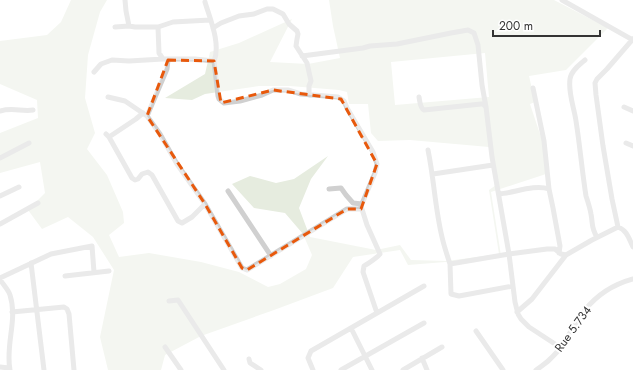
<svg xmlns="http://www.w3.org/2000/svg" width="633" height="370" font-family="Jost,sans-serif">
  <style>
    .green { fill: #e6ecdf; fill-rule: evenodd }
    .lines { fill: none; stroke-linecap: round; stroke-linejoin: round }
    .minor { stroke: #d0d0d0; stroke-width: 5 }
    .marked { fill: none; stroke: #e8590c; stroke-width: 3; stroke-dasharray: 8 5; stroke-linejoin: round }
    .labels { text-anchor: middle; stroke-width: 4; stroke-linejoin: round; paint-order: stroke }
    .street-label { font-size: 12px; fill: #333; stroke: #fff }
  </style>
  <rect width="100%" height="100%" fill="#fff"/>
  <path class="green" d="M71,0h36l-7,12 -12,43 -3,43 10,35 -8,16 20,26 16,37 1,11 -15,12 10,22 30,-4 52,9 38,10 29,15 12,-3 26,-15 6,-14 -9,-21 -18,-21 -31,-5 -22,-24 18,-8 26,7 18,-4 34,-23 -17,23 -12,29 11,29 66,13 24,-5 11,15 36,1 52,-7 -10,-64 10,-7 -10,-36 -79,-7 -32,1 -7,-8 -3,-29h-19l-2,-12 -8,-2 -49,-4h-31l-54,8 -13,6 -27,-2 40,-24 5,-22 29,-9 53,-24 -22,43 38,2 32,-6 -7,-32 -4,-26h225l54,28 -42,42 -37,6 6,26 -5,2 14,42 2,28 -55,18 10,64 -56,6 -37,3 -8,-15 -47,7 -20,31 -59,22 -73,26 -36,19 -4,15h-53l-8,-33 14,-67 -21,-33 -25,-20 -26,12 -14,-19 17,-17 -5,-31 -40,11v-40l38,-15 -1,-18 -37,-16v-43l47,-6 14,-13zM485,53l4,44 -94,8 -4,-43z"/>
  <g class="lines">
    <path class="minor" d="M125,0l1,11 3,15
      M562,0l71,40
      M115,27l14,-1 6,1h23l15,-5 37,-2
      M158,27l1,26 4,6h32l19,2c7,-17 -4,-42 -9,-59
      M213,28l8,-5 18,-7 15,-2 13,-5h6l10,5 6,10 8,7 1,3 -1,5 -1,7 11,17 4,18 -2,5v9
      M302,56l61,-8 7,-2 27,-2 54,-11 17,-3 6,3 4,12 4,40 4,22 6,50 17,97 6,48 3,12 3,5 8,8 26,17 4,5
      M585,60c-6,5 -14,11 -15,19 -2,14 4,28 6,42 4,25 6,50 10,75 2,6 4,12 5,18 2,10 0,14 6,23
      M214,61l4,35 1,3 5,4 16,-2 22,-6 11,-5h15l13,4 37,3 6,4 3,7 26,44 4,12 -2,9 -14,33 6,19 13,29c-4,5 -10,8 -16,12l-1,6 14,41
      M94,72l7,-8 11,-4 17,1 34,-2
      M533,88l11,53 5,48 4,19 7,38 -1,7
      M108,97l17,4 22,15 13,18 17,30 28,40 37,64 5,2 100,-61h14
      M419,97c1,5 1,11 5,13l57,-6h2l3,3
      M624,107l9,4
      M0,111c13,-4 22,1 33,-1
      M147,116l20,-47 1,-9
      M106,134l3,3 23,41 3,2 3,-1 4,-5 6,-2 4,3 26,46 4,2 10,-6 13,-13
      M109,137l27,-18 7,-6
      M626,143l7,3
      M428,150c6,29 7,58 14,87 2,9 5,18 8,27l59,-10 38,-5h8l6,5 5,1 26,-15 26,-13c9,3 11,12 15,20
      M0,158l29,-15
      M433,174l60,-9
      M329,189l12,-1 5,7 7,8 9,1
      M228,191l43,65
      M499,194c15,-1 35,-10 50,-5
      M0,196l19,-9
      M0,224l38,-21
      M618,227l-6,-28 -9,-53 -7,-51 -1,-12 2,-4 10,-10 26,-30
      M31,263l13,107
      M450,264l1,30 8,2 54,-10
      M65,276l44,-5
      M0,278l51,-24 41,-8 2,26
      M0,279c3,6 8,10 10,16 8,25 -5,50 0,75
      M169,301l9,-1 46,70
      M12,312l52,-5 3,2 2,5 5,56
      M517,312l15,-13 34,-44
      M351,328l21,42
      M476,331l27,39
      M165,347l16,23
      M422,358l5,12
      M249,359l1,4 11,7
      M0,367l9,1
      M313,370l-5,-12 3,-7 113,-65
      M341,370l83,-47
      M403,370l39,-23
      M536,370c8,-5 15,-11 21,-18 11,-13 17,-29 28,-42 12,-15 30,-26 48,-31"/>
  </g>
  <path d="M0 0H633V370H0ZM168,60l46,1 7,42 52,-13 68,9 36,65 -16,45h-14l-100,61 -5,-2 -37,-64 -58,-88z" fill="#fff" fill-opacity=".55" fill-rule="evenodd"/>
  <path class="marked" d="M168,60l46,1 7,42 52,-13 68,9 36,65 -16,45h-14l-100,61 -5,-2 -37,-64 -58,-88z"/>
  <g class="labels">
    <g class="street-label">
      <text transform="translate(573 329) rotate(-54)" y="4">Rue 5.734</text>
    </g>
  </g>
  <path d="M493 30v6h107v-6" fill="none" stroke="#333333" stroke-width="2"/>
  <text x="499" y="30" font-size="12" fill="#333333" stroke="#ffffff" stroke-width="3" paint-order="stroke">200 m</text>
</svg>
